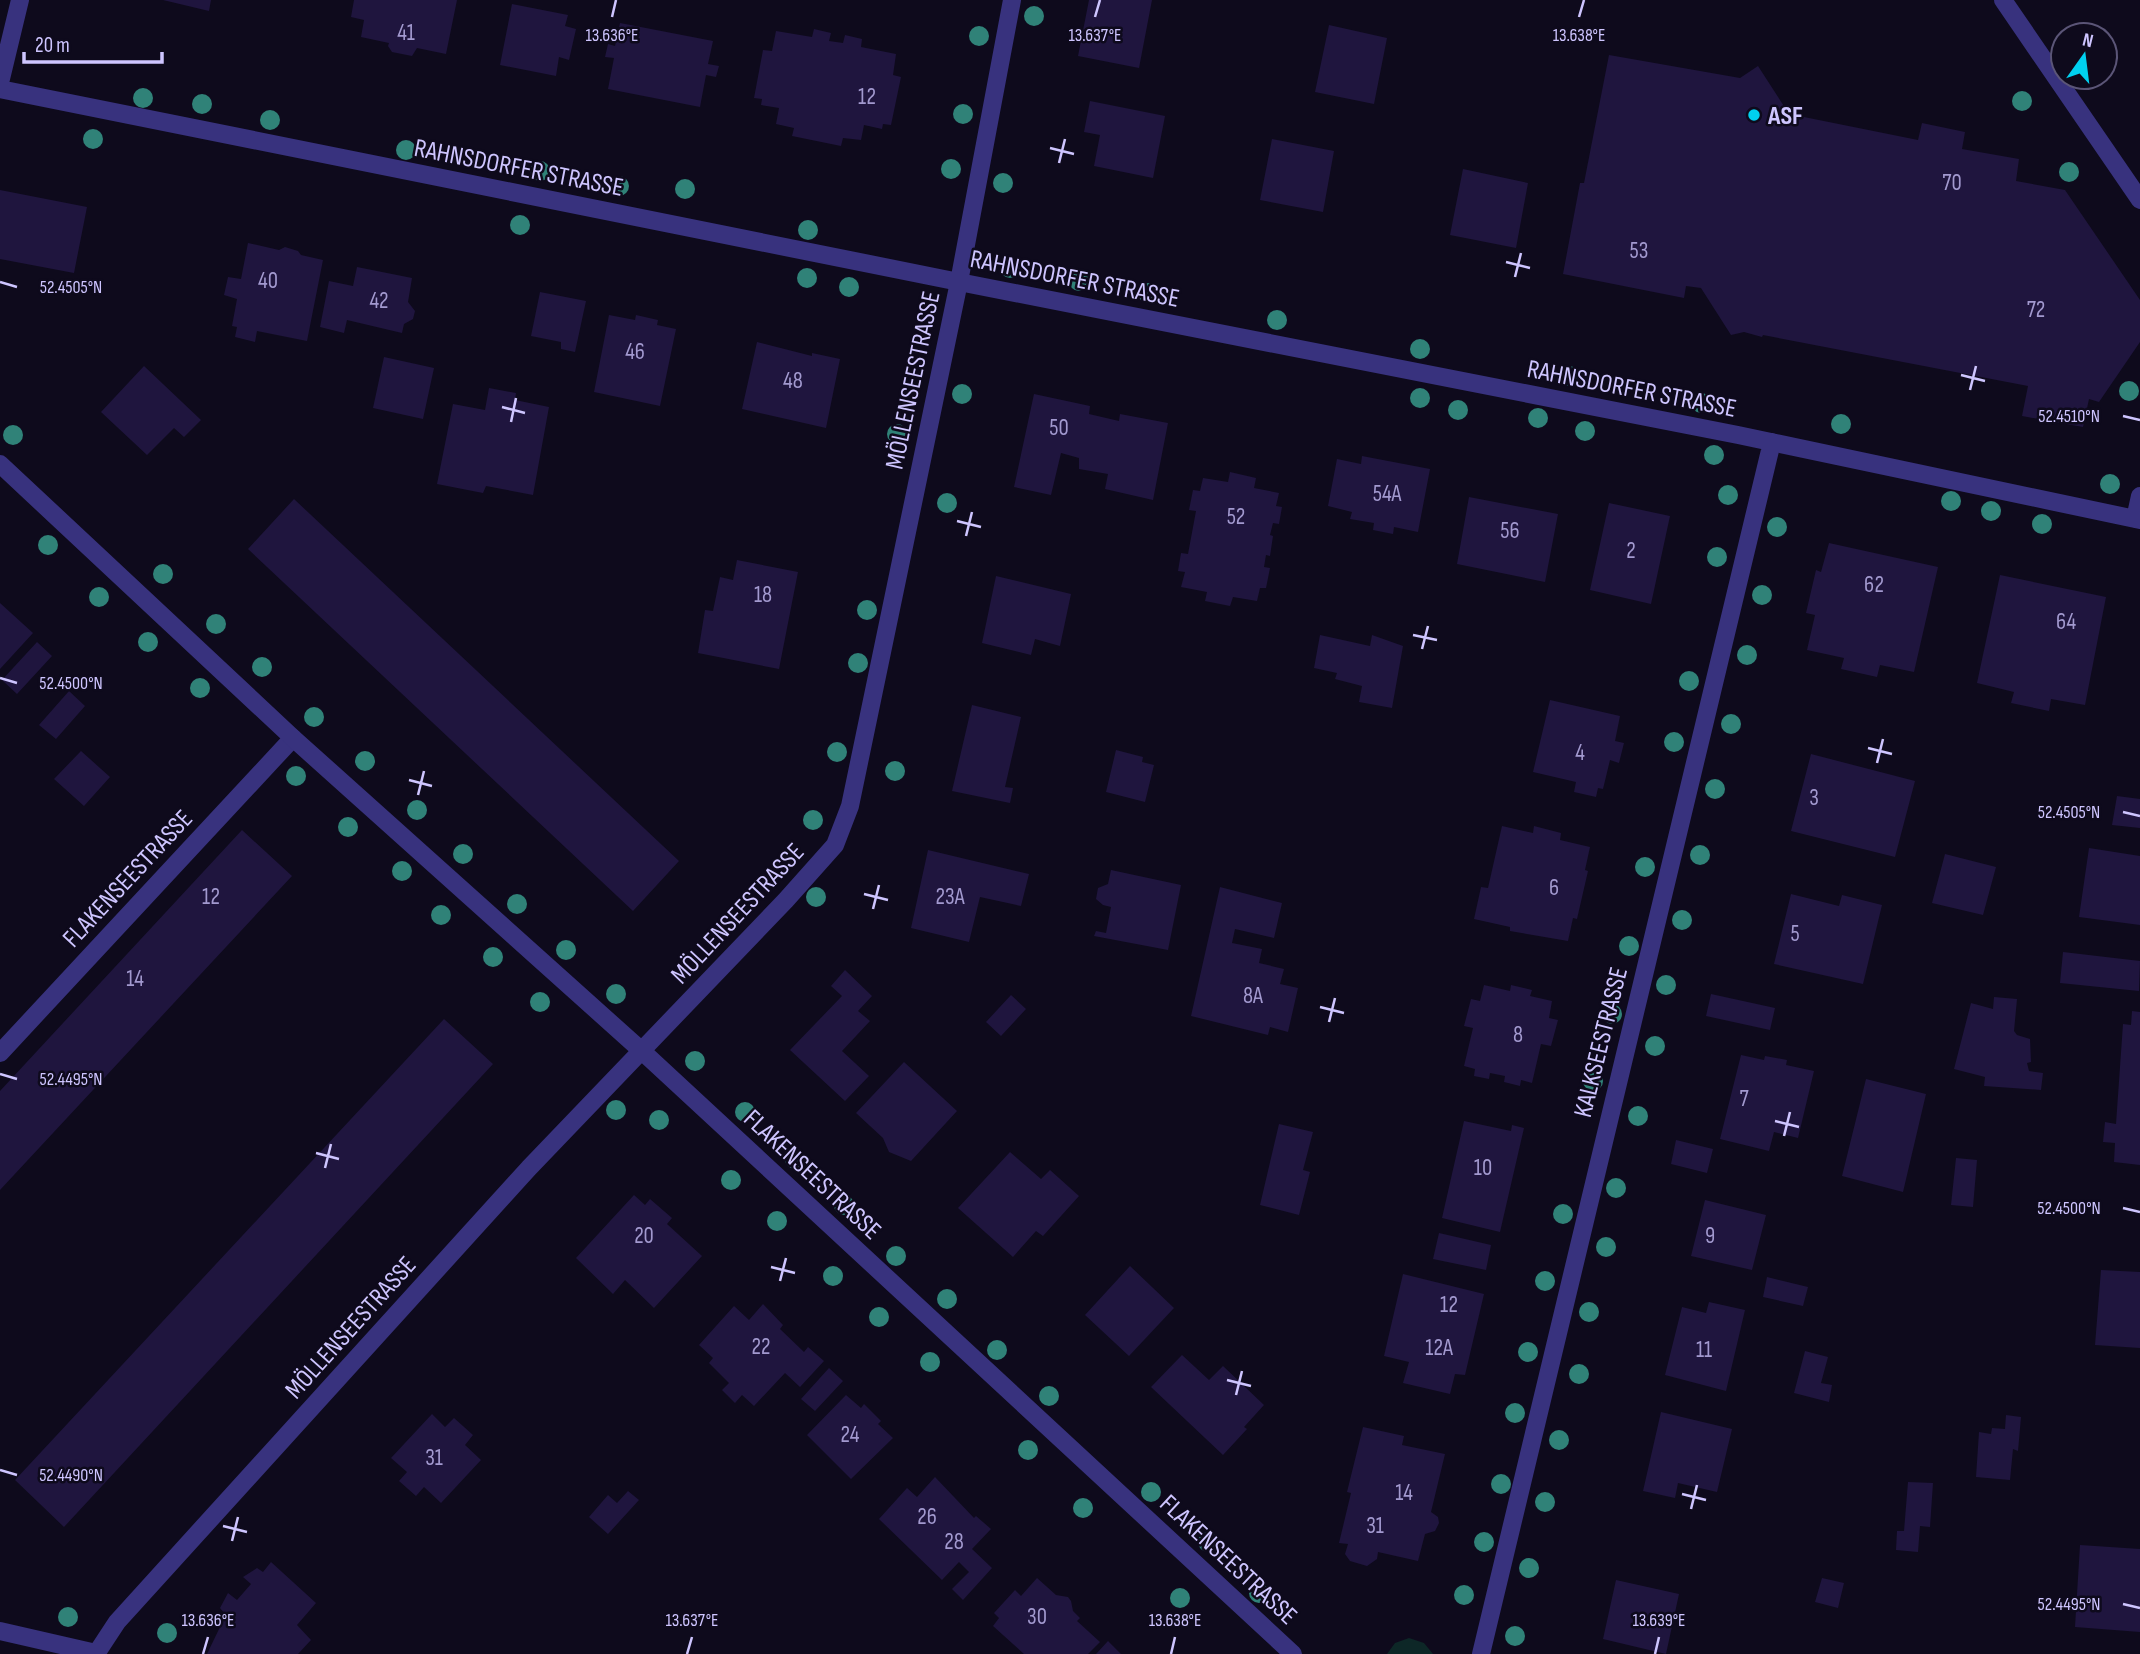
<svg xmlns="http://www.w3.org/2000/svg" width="2140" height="1654" font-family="'Sofia Sans Condensed',sans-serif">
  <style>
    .green { fill: #0d2727 }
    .building { fill: #1f153e }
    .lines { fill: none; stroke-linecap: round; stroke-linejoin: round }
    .service { stroke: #38327e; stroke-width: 18 }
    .minor { stroke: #38327e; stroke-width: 18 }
    .tree { fill: #308278 }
    .ticks { fill: none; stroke: #cec5ff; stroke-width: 2.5 }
    .poi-dot { fill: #00d0f0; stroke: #0e0a1c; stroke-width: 2.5 }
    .labels { text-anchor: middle; stroke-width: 5; stroke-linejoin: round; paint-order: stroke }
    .number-label { font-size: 23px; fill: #a299cf }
    .poi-label { font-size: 26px; font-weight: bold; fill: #cec5ff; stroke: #0e0a1c; text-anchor: start }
    .street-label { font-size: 26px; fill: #cec5ff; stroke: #0e0a1c }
    .ticks-label { font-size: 18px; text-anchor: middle; fill: #cec5ff; stroke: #0e0a1c; stroke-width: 5; stroke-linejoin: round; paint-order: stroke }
  </style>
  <rect width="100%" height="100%" fill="#0e0a1c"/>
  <path class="green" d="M1409,1638l15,5 9,11h-46l8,-11z"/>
  <path class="building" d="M163,0h48l-2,11z
    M354,0h103l-11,54 -29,-6 -5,8 -20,-4 -4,-6 1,-3 -28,-6 3,-17 -13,-3z
    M1089,0h63l-13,68 -61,-12z
    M512,4l56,11 -3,11 11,3 -7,31 -10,-3 -3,19 -56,-11z
    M620,23l93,18 -5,23 11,2 -3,11 -10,-2 -6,32 -92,-18 6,-31 -9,-1 3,-13 7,2z
    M1329,25l58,13 -13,66 -59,-12z
    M814,29l17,4 -2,8 14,2 2,-8 17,4 -1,8 35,7 -3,21 8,2 -10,48 -8,-1 -1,5 -18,-4 -3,15 -18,-2 -2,8 -49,-10 2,-8 -18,-4 3,-16 -18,-3 1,-6 -8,-1 9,-48 9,1 4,-20 36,6z
    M1609,55l131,23 18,-12 31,48 129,26 4,-17 43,9 -3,17 57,10 -3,22 49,9 75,110v42l-41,60 -10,-3 -6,28 -61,-11 6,-30 -265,-51 -1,2 -18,-5 -13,3 -30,-47 -15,-2 -2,12 -121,-24 17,-91h4z
    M1090,101l75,15 -12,62 -59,-12 6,-31 -16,-3z
    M1272,139l62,12 -11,61 -63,-12z
    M1463,169l65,14 -12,65 -66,-13z
    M0,190l87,17 -13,66 -74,-14z
    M248,243l31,7 6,-3 13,4 3,4 22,5 -16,81 -50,-10 -2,11 -20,-5 2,-10 -5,-1 5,-27 -13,-4 4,-18 13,2z
    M357,267l55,11 -4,24 7,9 -2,8 -9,5 -2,9 -55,-13 -3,13 -24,-6 9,-46 24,5z
    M540,292l46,9 -11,51 -14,-3v-7l-30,-6z
    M609,315l26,5 1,-5 22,5 -1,5 19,4 -16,77 -66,-14z
    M757,342l55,14v-3l28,6 -14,69 -84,-19z
    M384,357l50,11 -11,51 -50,-11z
    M144,366l57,54 -17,17 -10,-9 -27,27 -46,-43z
    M489,388l27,5 -1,7 34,7 -16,88 -47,-9 -3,7 -46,-9 16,-80 32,6z
    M1034,394l56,12 -1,8 30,7 1,-7 48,9 -15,77 -48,-11 3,-15 -29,-5v-11l-18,-5 -10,42 -37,-8z
    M1362,456l68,13 -12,63 -24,-5 -1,7 -20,-4 1,-7 -24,-4 2,-7 -24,-6 9,-47 24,5z
    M1230,472l26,6 -2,10 25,5 -3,13 6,1 -3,17 -6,-1 -3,12 3,1 -3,20 -4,-1 -2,12 6,1 -4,20h-6l-3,13 -24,-4 -3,9 -25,-5 2,-9 -26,-5 4,-15 -7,-1 3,-18 7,1 8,-43 -7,-1 4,-20 7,1 3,-13 25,4z
    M1469,497l89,17 -13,68 -88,-18z
    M294,499l385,362 -46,50 -385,-362z
    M1609,503l61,13 -19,88 -61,-14z
    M1829,543l109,24 -24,105 -34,-7 -3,12 -36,-8 3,-11 -37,-8 8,-35 -9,-2 10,-43 5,2z
    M737,560l61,12 -19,97 -81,-16 7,-43 8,1 7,-34 13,3z
    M2000,575l106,22 -21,108 -34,-6 -2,12 -38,-8 3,-11 -37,-9z
    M996,576l75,18 -11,52 -25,-7 -4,16 -49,-12z
    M0,603l33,30 -33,36z
    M1320,635l50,11 2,-11 31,11 -11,62 -33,-6 3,-16 -27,-7 2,-6 -23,-5z
    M37,642l15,14 -35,38 -15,-14z
    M69,691l16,15 -29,33 -17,-14z
    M1550,700l70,16 -5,25 9,2 -5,20 -9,-3 -7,29 -5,-1 -2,9 -22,-5 2,-10 -43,-10z
    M972,705l49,12 -16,70 8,1 -3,15 -58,-12z
    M1116,750l27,7 -1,5 12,3 -9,37 -39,-10z
    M81,751l29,26 -26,29 -30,-27z
    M1811,754l104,27 -20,76 -104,-26z
    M2117,796l23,3v29l-28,-3z
    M1502,826l31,7 1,-7 27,7 -1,7 30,7 -5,23 3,1 -11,48 -4,-1 -5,23 -58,-10v-4l-36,-8 7,-32 7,1z
    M242,830l50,46 -292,314v-99z
    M2089,848l51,8v69l-61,-8z
    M928,850l101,24 -8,32 -41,-9 -11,45 -58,-14z
    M1945,854l51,13 -13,48 -51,-12z
    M1111,870l70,15 -13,65 -74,-14 2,-5 10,2 5,-26 -8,-2 -7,-6 2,-11 10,-4z
    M1220,887l62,16 -8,35 -39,-9 -3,14 30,6 -3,14 25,6 -4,15 18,4 -10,44 -18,-5 -2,8 -77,-19z
    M1791,894l48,12 3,-11 40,10 -19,79 -89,-20z
    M2063,952l77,9 -1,30 -79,-8z
    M845,970l27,26 -14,15 12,10 -28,30 27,25 -24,25 -55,-51 52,-54 -11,-10z
    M1484,985l26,6 1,-6 21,5 -2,6 22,5 -3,17 9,2 -7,26 -10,-2 -9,39 -11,-3 -1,6 -16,-4 1,-6 -15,-3 -1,6 -15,-3 1,-7 -11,-3 9,-38 -9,-2 7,-27 9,2z
    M1711,994l64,14 -5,22 -64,-14z
    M1011,995l15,14 -25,27 -15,-14z
    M1994,997l23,2 -3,32 3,4 13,4 1,23 -4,1 2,8 14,2 -2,17 -57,-4 1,-9 -31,-8 17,-66 22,6z
    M2132,1011l8,1v153l-26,-3 1,-19 -12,-1 2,-20 11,2 7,-100 8,1z
    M444,1019l49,45 -429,463 -49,-47z
    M1741,1055l23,5 1,-4 22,4 -1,5 28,6 -16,67 -24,-6 -5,19 -49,-12z
    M904,1062l53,49 -46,50 -22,-9 -6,-14 -27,-25z
    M1866,1079l60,15 -23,98 -61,-16z
    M1464,1121l47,10 1,-6 12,3 -24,104 -58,-14z
    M1279,1124l34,8 -10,38 7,2 -11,43 -39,-10z
    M1676,1140l37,9 -6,24 -36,-9z
    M1010,1152l31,27 9,-9 29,26 -36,40 -7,-5 -23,26 -55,-49z
    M1956,1158l21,2 -4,47 -22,-2z
    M634,1195l11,10 5,-6 22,19 -5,6 35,32 -48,52 -29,-28 -12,14 -37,-36z
    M1705,1200l61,15 -14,55 -61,-14z
    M1439,1233l52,12 -5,25 -53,-11z
    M1130,1266l44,42 -45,48 -44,-41z
    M2101,1270l39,2v76l-45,-3z
    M1403,1274l81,20 -19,81 -10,-1 -5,20 -47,-11 6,-21 -25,-6z
    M1767,1277l41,10 -5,19 -40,-9z
    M1709,1302l36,8 -19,81 -61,-16 17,-68 24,6z
    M763,1304l20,21 -3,4 24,23 4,-5 16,14 -24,26 -15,-14 -31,33 -12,-11 -7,8 -13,-13 7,-7 -20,-20 4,-5 -14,-13 35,-39 15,14z
    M1805,1351l23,6 -7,26 11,2 -3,17 -35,-9z
    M1182,1355l27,25 14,-14 41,39 -20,22 3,2 -24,26 -72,-68z
    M829,1368l14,13 -28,30 -14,-12z
    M846,1395l15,13 3,-4 17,17 -3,3 15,14 -42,41 -44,-44z
    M1661,1412l71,17 -15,63 -39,-9 -3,15 -32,-7z
    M432,1414l13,13 9,-9 19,17 -8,10 16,15 -40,43 -17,-16 -8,9 -17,-15 8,-9 -16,-14z
    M2006,1415l15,2 -3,34 -5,-2 -3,31 -34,-3 3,-45 12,2 1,-6 13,1z
    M1363,1427l41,9 -2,9 43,9 -14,58 7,5 1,6 -4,8 -10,3 -7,27 -40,-9 -1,7 -10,7 -17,-5 -5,-7 3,-10 -9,-1 12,-50 -4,-1z
    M935,1477l39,41 2,-2 15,13 -19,20 20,19 -29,32 -11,-11 17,-17 -10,-10 -17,18 -63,-61 28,-31 10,9z
    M1908,1482l25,1 -3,44 -10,-1 -2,26 -22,-2 1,-19h7z
    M628,1491l11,9 -31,34 -19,-17 19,-22 9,8z
    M2080,1545l60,4v83l-65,-5z
    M271,1562l45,41 -19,22 14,15 -13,14h-91l13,-27 -4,-4 8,-10 -4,-5 8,-15 9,7 14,-16 -8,-7 14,-9 6,4z
    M1037,1578l19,17 12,2 3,4 2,10 7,7 -3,3 23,21 -12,12h-64l-31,-28 6,-8 -5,-5 21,-23 6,6z
    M1822,1578l22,5 -6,25 -23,-6z
    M1616,1580l63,14 -13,60 -63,-15z
    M1108,1641l13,13h-25z"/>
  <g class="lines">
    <path class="service" d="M0,1053l293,-315"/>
    <path class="minor" d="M2003,0l137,200
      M0,83l20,-83
      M0,89l959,193 779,153 402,85
      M0,464l293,274 350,314 650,602
      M2135,519l5,-23
      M0,1631l96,22
      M96,1654l21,-32 412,-454 257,-268 49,-55 15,-39 109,-524 53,-282
      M1481,1654l291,-1212"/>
  </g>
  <g class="tree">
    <circle cx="1034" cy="16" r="10"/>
    <circle cx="979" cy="36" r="10"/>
    <circle cx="143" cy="98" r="10"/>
    <circle cx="2022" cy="101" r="10"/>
    <circle cx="202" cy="104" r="10"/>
    <circle cx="963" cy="114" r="10"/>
    <circle cx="270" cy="120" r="10"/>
    <circle cx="93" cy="139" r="10"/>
    <circle cx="406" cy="150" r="10"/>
    <circle cx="951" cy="169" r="10"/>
    <circle cx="540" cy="171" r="10"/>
    <circle cx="2069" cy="172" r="10"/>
    <circle cx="1003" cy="183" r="10"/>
    <circle cx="619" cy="186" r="10"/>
    <circle cx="685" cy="189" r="10"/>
    <circle cx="520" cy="225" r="10"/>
    <circle cx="808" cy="230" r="10"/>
    <circle cx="1010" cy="268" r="10"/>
    <circle cx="807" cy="278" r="10"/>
    <circle cx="1079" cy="281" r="10"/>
    <circle cx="849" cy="287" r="10"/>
    <circle cx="1148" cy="293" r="10"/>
    <circle cx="1277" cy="320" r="10"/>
    <circle cx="1420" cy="349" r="10"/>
    <circle cx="1569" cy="376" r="10"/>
    <circle cx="2129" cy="391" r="10"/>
    <circle cx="962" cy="394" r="10"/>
    <circle cx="1420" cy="398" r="10"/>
    <circle cx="1701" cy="403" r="10"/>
    <circle cx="1458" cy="410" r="10"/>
    <circle cx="1538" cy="418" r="10"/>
    <circle cx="1841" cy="424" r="10"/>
    <circle cx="1585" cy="431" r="10"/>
    <circle cx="897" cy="434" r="10"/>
    <circle cx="13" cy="435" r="10"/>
    <circle cx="1714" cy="455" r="10"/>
    <circle cx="2110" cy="484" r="10"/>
    <circle cx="1728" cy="495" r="10"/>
    <circle cx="1951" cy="501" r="10"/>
    <circle cx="947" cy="503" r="10"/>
    <circle cx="1991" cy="511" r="10"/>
    <circle cx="2042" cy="524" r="10"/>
    <circle cx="1777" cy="527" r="10"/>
    <circle cx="48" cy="545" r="10"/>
    <circle cx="1717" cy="557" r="10"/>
    <circle cx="163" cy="574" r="10"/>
    <circle cx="1762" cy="595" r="10"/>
    <circle cx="99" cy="597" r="10"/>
    <circle cx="867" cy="610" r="10"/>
    <circle cx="216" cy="624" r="10"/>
    <circle cx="148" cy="642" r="10"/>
    <circle cx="1747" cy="655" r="10"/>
    <circle cx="858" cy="663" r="10"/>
    <circle cx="262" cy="667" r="10"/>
    <circle cx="1689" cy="681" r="10"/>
    <circle cx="200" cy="688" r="10"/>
    <circle cx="314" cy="717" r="10"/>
    <circle cx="1731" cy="724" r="10"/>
    <circle cx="1674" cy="742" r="10"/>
    <circle cx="837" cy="752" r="10"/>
    <circle cx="365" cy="761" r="10"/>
    <circle cx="895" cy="771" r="10"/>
    <circle cx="296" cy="776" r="10"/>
    <circle cx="1715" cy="789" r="10"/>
    <circle cx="417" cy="810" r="10"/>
    <circle cx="813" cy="820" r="10"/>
    <circle cx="348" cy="827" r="10"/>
    <circle cx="463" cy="854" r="10"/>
    <circle cx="1700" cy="855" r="10"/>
    <circle cx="1645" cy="867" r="10"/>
    <circle cx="402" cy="871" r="10"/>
    <circle cx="816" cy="897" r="10"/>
    <circle cx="517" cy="904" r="10"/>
    <circle cx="441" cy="915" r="10"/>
    <circle cx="1682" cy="920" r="10"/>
    <circle cx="1629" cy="946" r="10"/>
    <circle cx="566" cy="950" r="10"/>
    <circle cx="493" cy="957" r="10"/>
    <circle cx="1666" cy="985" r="10"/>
    <circle cx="616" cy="994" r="10"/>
    <circle cx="540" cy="1002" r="10"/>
    <circle cx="1612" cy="1014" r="10"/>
    <circle cx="1655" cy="1046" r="10"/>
    <circle cx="695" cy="1061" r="10"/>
    <circle cx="1593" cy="1081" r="10"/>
    <circle cx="616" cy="1110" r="10"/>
    <circle cx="745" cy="1112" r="10"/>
    <circle cx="1638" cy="1116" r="10"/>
    <circle cx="659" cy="1120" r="10"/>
    <circle cx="795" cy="1159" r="10"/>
    <circle cx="731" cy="1180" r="10"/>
    <circle cx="1616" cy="1188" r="10"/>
    <circle cx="844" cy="1205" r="10"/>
    <circle cx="1563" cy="1214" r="10"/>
    <circle cx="777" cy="1221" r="10"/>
    <circle cx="1606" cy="1247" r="10"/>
    <circle cx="896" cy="1256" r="10"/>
    <circle cx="833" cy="1276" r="10"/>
    <circle cx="1545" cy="1281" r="10"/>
    <circle cx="947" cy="1299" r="10"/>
    <circle cx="1589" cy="1312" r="10"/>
    <circle cx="879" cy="1317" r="10"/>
    <circle cx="997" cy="1350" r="10"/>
    <circle cx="1528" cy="1352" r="10"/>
    <circle cx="930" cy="1362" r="10"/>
    <circle cx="1579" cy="1374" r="10"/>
    <circle cx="1049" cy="1396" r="10"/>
    <circle cx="1515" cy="1413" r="10"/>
    <circle cx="1559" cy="1440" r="10"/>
    <circle cx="1028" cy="1450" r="10"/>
    <circle cx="1501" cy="1484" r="10"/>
    <circle cx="1151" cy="1492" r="10"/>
    <circle cx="1545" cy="1502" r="10"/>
    <circle cx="1083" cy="1508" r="10"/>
    <circle cx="1208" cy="1542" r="10"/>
    <circle cx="1484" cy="1542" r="10"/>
    <circle cx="1529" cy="1568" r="10"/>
    <circle cx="1259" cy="1593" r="10"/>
    <circle cx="1464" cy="1595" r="10"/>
    <circle cx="1180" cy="1598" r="10"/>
    <circle cx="68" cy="1617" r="10"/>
    <circle cx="167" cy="1633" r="10"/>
    <circle cx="1515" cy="1636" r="10"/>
  </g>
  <path class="ticks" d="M612,17l4,-17M1095,17l5,-17M1579,17l5,-17M1050,148l24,6M1059,163l6,-24M1506,262l24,6M1515,277l6,-24M0,282l17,5M1961,375l24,6M1970,390l6,-24M502,407l23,6M2123,416l17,4M511,422l5,-24M957,521l24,6M966,536l6,-24M1413,635l24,5M1422,649l6,-23M0,678l17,5M1868,748l24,6M1877,763l6,-24M409,780l23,6M418,795l6,-24M2123,812l17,4M864,894l24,6M873,909l6,-24M1320,1007l24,6M1329,1022l6,-24M0,1074l17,5M1775,1121l24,6M1784,1136l6,-24M316,1153l23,6M325,1168l6,-24M2123,1208l17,4M771,1267l24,6M780,1281l6,-23M1227,1380l24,6M1236,1395l6,-24M0,1470l17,5M1682,1494l24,6M1691,1509l6,-24M223,1526l24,6M232,1541l6,-24M2123,1604l17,4M203,1654l5,-17M687,1654l5,-17M1171,1654l4,-17M1655,1654l4,-17"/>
  <circle class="poi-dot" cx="1754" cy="115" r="7"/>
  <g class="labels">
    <g class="number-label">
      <text x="406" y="40">41</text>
      <text x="867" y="104">12</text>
      <text x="1952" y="190">70</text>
      <text x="1639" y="258">53</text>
      <text x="268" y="288">40</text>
      <text x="379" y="308">42</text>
      <text x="2036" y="317">72</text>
      <text x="635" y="359">46</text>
      <text x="793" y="388">48</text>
      <text x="1059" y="435">50</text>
      <text x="1387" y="501">54A</text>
      <text x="1236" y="524">52</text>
      <text x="1510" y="538">56</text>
      <text x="1631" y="558">2</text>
      <text x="1874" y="592">62</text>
      <text x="763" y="602">18</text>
      <text x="2066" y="629">64</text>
      <text x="1580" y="760">4</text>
      <text x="1814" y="805">3</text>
      <text x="1554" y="895">6</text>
      <text x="211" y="904">12</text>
      <text x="950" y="904">23A</text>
      <text x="1795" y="941">5</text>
      <text x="135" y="986">14</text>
      <text x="1253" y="1003">8A</text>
      <text x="1518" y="1042">8</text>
      <text x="1744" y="1106">7</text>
      <text x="1483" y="1175">10</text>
      <text x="644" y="1243">20</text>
      <text x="1710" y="1243">9</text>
      <text x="1449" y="1312">12</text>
      <text x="761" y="1354">22</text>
      <text x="1439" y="1355">12A</text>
      <text x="1704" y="1357">11</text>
      <text x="850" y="1442">24</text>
      <text x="434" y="1465">31</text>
      <text x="1404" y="1500">14</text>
      <text x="927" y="1524">26</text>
      <text x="1375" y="1533">31</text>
      <text x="954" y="1549">28</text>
      <text x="1037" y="1624">30</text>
    </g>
    <g class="poi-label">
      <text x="1768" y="124">ASF</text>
    </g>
    <g class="street-label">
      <text transform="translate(519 167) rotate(11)" y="9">RAHNSDORFER STRASSE</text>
      <text transform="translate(1075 278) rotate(11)" y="9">RAHNSDORFER STRASSE</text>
      <text transform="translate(912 380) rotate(-78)" y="9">MÖLLENSEESTRASSE</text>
      <text transform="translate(1632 388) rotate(11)" y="9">RAHNSDORFER STRASSE</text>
      <text transform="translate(127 878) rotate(-47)" y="9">FLAKENSEESTRASSE</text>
      <text transform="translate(737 913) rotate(-47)" y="9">MÖLLENSEESTRASSE</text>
      <text transform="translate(1600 1042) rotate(-76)" y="9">KALKSEESTRASSE</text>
      <text transform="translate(813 1174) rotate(43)" y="9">FLAKENSEESTRASSE</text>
      <text transform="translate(350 1327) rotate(-48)" y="9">MÖLLENSEESTRASSE</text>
      <text transform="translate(1229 1559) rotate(43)" y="9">FLAKENSEESTRASSE</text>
    </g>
  </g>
  <g class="ticks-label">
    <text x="612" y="41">13.636°E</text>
    <text x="1095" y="41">13.637°E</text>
    <text x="1579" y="41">13.638°E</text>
    <text x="71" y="293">52.4505°N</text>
    <text x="2069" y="422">52.4510°N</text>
    <text x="71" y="689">52.4500°N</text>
    <text x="2069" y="818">52.4505°N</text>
    <text x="71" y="1085">52.4495°N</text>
    <text x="2069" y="1214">52.4500°N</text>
    <text x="71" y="1481">52.4490°N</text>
    <text x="2069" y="1610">52.4495°N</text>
    <text x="208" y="1626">13.636°E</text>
    <text x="692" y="1626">13.637°E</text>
    <text x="1175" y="1626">13.638°E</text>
    <text x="1659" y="1626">13.639°E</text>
  </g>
  <g transform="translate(2084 56) rotate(14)"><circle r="33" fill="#0e0a1c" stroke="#5b5577" stroke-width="2"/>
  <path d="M0-5L12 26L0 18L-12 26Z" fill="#00d0f0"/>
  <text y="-10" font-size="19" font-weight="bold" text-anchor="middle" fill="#cec5ff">N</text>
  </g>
  <path d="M24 52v10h138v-10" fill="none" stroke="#cec5ff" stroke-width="3.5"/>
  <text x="35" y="52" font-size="21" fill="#cec5ff" stroke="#0e0a1c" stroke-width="5" paint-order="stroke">20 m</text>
</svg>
